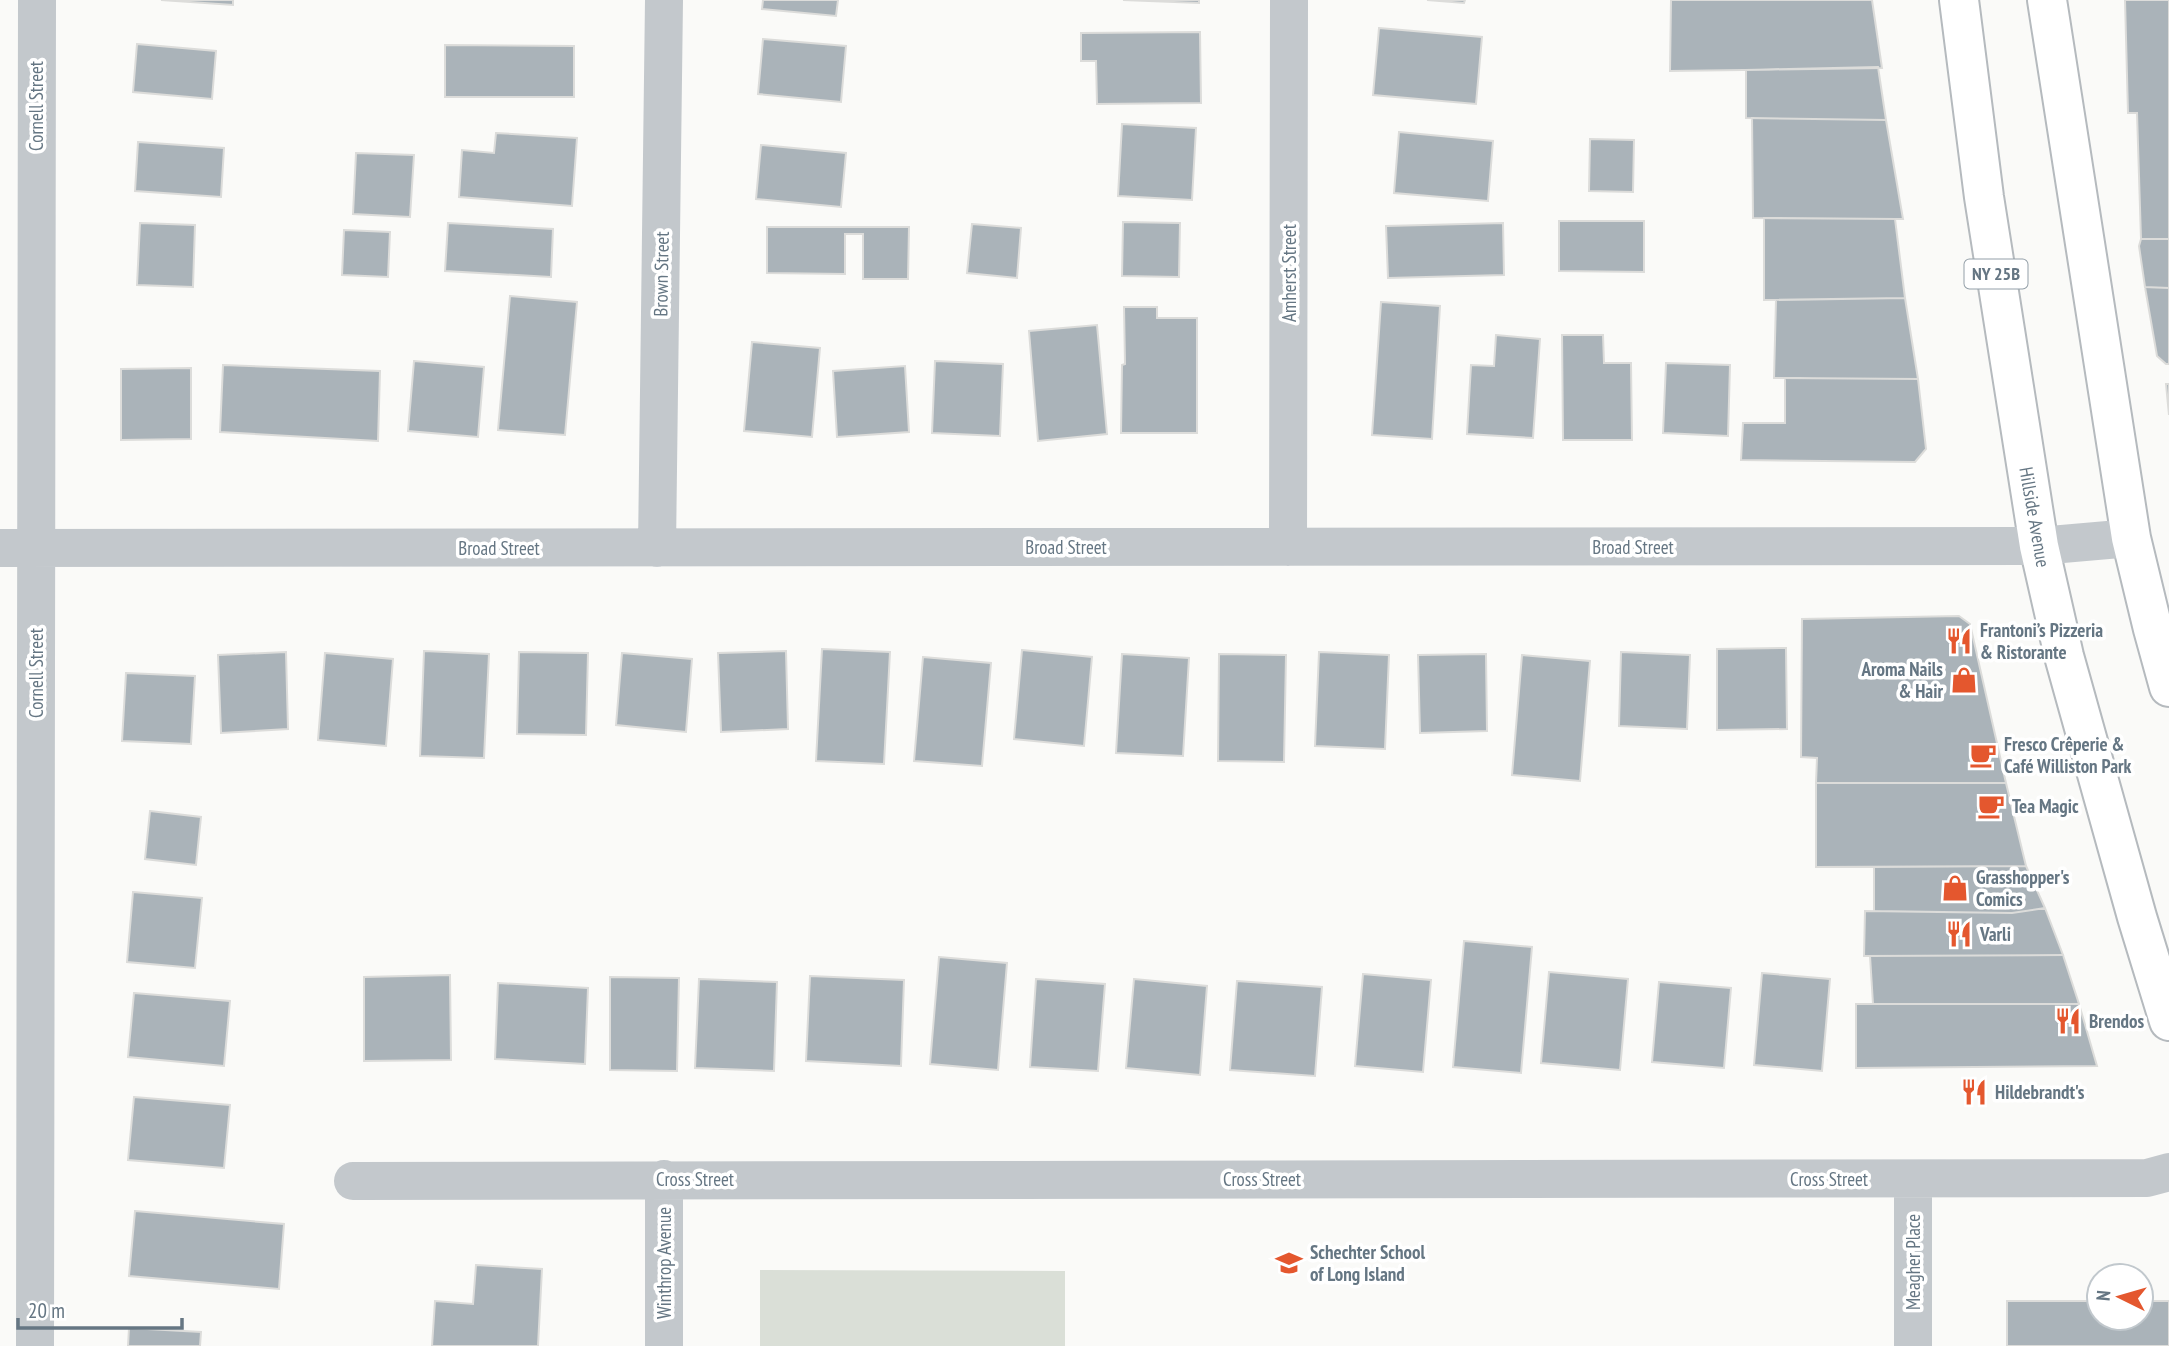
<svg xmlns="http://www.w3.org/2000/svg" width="2169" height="1346" font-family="'PT Sans Narrow',sans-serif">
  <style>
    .green { fill: #dadfd7 }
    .building { fill: #aab3b9; stroke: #dcdcda; stroke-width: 2 }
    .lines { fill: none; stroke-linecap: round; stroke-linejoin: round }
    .primary-casing { stroke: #b5babe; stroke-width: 42 }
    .street { stroke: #c3c8cc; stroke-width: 38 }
    .primary { stroke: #fff; stroke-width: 38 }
    .labels { text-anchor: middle; stroke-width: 7; stroke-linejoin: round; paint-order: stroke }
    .shield { fill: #fff; stroke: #939fa8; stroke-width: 2 }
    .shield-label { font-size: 18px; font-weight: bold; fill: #657683 }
    .street-label { font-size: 19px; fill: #657683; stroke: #fff }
    .poi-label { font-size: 19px; font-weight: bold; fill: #657683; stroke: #fff; text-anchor: start }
  </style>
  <rect width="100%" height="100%" fill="#fafaf8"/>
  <path class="green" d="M760,1270l305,1v75h-305z"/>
  <path class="building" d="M161,0h72v5z
    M763,0h75l-2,16 -74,-7z
    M1123,0h76v3z
    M1427,0h38l-1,3z
    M1671,0h201l10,68 -212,3z
    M2125,0h44v239h-28l-4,-126h-9z
    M1379,28l103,9 -6,67 -103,-9z
    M1200,32l1,71 -104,1 -1,-43h-15v-28z
    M763,39l83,7 -5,56 -83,-8z
    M137,44l79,7 -4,48 -79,-7z
    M445,45l129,1v51h-129z
    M1878,67l8,53 -140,-2v-48z
    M1752,118l134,2 17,99 -150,-1z
    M1122,124l74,4 -4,72 -74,-4z
    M1399,132l94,9 -5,60 -94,-8z
    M496,133l81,5 -5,68 -113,-9 3,-47 32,3z
    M1590,139l44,1 -1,52 -44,-1z
    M138,142l86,6 -3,49 -86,-6z
    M761,145l85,8 -5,54 -85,-8z
    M356,153l58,2 -4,62 -57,-3z
    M1764,218l131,1 10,79 -141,2z
    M1559,221h85v51l-85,-1z
    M1123,222l57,1 -1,54 -57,-1z
    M140,223l55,2 -2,62 -56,-2z
    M448,223l105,6 -2,48 -106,-6z
    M1503,223l1,52 -116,3 -2,-52z
    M972,224l49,4 -4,50 -50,-5z
    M767,227h142l-1,52h-45v-45h-18v40l-78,-1z
    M344,230l46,2 -2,45 -46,-2z
    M2141,239h28v49l-24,-1 -6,-41z
    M2145,287l24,1v76h-3l-9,-8z
    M510,296l67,6 -12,133 -67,-5z
    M1905,298l13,81 -144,-1 2,-78z
    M1381,302l59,4 -8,133 -60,-4z
    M1124,307h33v11h40v115h-76l1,-68 3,-1z
    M1097,325l10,109 -69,7 -9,-110z
    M1496,335l44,4 -7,99 -66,-4 4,-69 23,1z
    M1562,335h41l1,28h27l1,77h-69z
    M752,342l68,6 -8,89 -68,-6z
    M414,361l70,6 -6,70 -70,-6z
    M935,361l68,3 -3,72 -68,-3z
    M1666,363l64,2 -2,71 -65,-3z
    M223,365l157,6 -2,70 -158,-9z
    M905,366l4,66 -72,5 -4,-66z
    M191,368v71l-70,1v-71z
    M1785,378l133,1 8,70 -11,13 -174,-2 2,-37h42z
    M2166,384h3v31z
    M1959,616l11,8 36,159h-190l1,-25 -16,-1 1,-138z
    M1786,648l1,81 -70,1v-81z
    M822,649l68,3 -6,112 -68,-3z
    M1022,650l70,7 -8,89 -70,-7z
    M424,651l65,3 -5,104 -64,-2z
    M786,651l2,78 -67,3 -3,-79z
    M286,652l2,77 -67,4 -3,-78z
    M519,652l69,1 -2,82 -69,-1z
    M1319,652l70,3 -4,94 -70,-3z
    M1621,652l69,3 -3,74 -68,-3z
    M325,653l68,6 -7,87 -68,-6z
    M622,653l70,6 -6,73 -70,-7z
    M1122,654l67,4 -6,98 -67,-3z
    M1219,654l67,1 -2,107 -66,-1z
    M1486,654l1,77 -67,2 -2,-78z
    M1522,655l68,6 -10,120 -68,-6z
    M923,657l68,6 -9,103 -68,-5z
    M126,673l69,3 -4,68 -69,-3z
    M1816,783h190l20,83 -210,1z
    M150,811l51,6 -5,48 -51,-6z
    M2026,866l19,42 -33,5 -138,-2v-44z
    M133,892l69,6 -7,70 -68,-6z
    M2045,908l18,47 -199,1 1,-45 147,2z
    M1464,941l68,6 -11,126 -68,-6z
    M2063,955l16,49h-206l-3,-48z
    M939,957l68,6 -9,107 -68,-6z
    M1549,972l79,7 -8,91 -79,-7z
    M1762,973l68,6 -8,92 -68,-6z
    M1363,974l68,6 -8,92 -68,-6z
    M450,975l1,85 -87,1v-84z
    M810,976l94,4 -3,86 -95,-5z
    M610,977l69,1 -2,93 -67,-1z
    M699,979l78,3 -3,89 -79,-3z
    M1036,979l69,5 -7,87 -68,-4z
    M1134,979l73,7 -7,89 -74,-7z
    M1237,981l85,6 -7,89 -85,-6z
    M1659,982l72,6 -7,80 -72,-6z
    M498,983l90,5 -3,76 -90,-5z
    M134,993l96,8 -6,65 -96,-9z
    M1856,1004h223l18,62 -241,2z
    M134,1097l96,8 -6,63 -96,-8z
    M135,1211l149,13 -5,65 -150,-13z
    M476,1265l66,4 -4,77h-106l3,-45 38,3z
    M2007,1301h92v17h42v-17h28v45h-162z
    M129,1328l72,4 -1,14h-72z"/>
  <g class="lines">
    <g class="primary-casing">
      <path id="primary" d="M1959,0l25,197 55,349 25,110 73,261 32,104
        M2047,0l84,538 22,91 16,58"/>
    </g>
    <path class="street" d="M1288,547l1,-547
      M0,548l2039,-2 92,-8
      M657,548l7,-548
      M664,1179v167
      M1913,1179v167
      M353,1181l1794,-3 22,-6
      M35,1346l2,-1346"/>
    <use href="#primary" class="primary"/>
  </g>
  <defs>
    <g id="restaurant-bare" transform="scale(2.1)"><path d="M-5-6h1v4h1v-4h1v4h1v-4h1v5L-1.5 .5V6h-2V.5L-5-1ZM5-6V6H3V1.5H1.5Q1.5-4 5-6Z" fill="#e4572e" stroke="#fff" stroke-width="2.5" paint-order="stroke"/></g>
    <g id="shop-bare" transform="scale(2.1)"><path d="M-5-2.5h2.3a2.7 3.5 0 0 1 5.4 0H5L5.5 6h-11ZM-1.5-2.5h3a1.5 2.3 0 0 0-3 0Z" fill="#e4572e" stroke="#fff" stroke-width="2.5" paint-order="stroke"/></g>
    <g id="cafe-bare" transform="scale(2.1)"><path d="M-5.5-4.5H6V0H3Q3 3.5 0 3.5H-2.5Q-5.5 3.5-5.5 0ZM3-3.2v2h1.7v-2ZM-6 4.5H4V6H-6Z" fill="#e4572e" stroke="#fff" stroke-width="2.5" paint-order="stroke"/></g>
    <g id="school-bare" transform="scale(2.1)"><path d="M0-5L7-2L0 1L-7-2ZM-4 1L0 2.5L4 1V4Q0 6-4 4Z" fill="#e4572e" stroke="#fff" stroke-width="2.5" paint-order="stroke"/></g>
  </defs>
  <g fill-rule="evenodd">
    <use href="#restaurant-bare" x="1959" y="641"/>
    <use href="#shop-bare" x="1964" y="680"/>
    <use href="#cafe-bare" x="1983" y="755"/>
    <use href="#cafe-bare" x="1991" y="806"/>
    <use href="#shop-bare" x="1955" y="888"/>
    <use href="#restaurant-bare" x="1959" y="934"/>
    <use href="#restaurant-bare" x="2068" y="1021"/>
    <use href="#restaurant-bare" x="1974" y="1092"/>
    <use href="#school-bare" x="1289" y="1263"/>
  </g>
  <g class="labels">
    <rect class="shield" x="1964.5" y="259.5" width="63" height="29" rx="5"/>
    <g class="shield-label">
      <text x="1996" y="280">NY 25B</text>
    </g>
    <g class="street-label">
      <text transform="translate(36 106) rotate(-90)" y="7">Cornell Street</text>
      <text transform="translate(1289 273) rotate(-90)" y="7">Amherst Street</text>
      <text transform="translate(661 274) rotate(-89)" y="7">Brown Street</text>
      <text transform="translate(2035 517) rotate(80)" y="7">Hillside Avenue</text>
      <text x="1066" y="554">Broad Street</text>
      <text x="1633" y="554">Broad Street</text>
      <text x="499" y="555">Broad Street</text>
      <text transform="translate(36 673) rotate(-90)" y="7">Cornell Street</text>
      <text x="695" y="1186">Cross Street</text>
      <text x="1262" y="1186">Cross Street</text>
      <text x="1829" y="1186">Cross Street</text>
      <text transform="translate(1913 1262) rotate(-90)" y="7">Meagher Place</text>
      <text transform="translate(664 1263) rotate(-90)" y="7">Winthrop Avenue</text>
    </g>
    <g class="poi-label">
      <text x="1980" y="637">Frantoni’s Pizzeria<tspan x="1980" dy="22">&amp; Ristorante</tspan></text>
      <text x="1943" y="676" text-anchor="end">Aroma Nails<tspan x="1943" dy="22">&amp; Hair</tspan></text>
      <text x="2004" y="751">Fresco Crêperie &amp;<tspan x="2004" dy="22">Café Williston Park</tspan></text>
      <text x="2012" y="813">Tea Magic</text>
      <text x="1976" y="884">Grasshopper's<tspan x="1976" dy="22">Comics</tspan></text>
      <text x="1980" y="941">Varli</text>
      <text x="2089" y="1028">Brendos</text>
      <text x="1995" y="1099">Hildebrandt's</text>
      <text x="1310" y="1259">Schechter School<tspan x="1310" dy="22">of Long Island</tspan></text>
    </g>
  </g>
  <g transform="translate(2120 1297) rotate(275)"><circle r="33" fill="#ffffff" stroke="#c1c8cd" stroke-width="2"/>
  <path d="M0-5L12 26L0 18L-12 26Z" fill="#e4572e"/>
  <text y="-10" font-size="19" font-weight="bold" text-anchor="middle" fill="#657683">N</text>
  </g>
  <path d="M18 1318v10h164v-10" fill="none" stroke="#657683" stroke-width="3.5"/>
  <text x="28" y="1318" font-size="21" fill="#657683" stroke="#ffffff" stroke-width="5" paint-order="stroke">20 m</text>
</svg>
